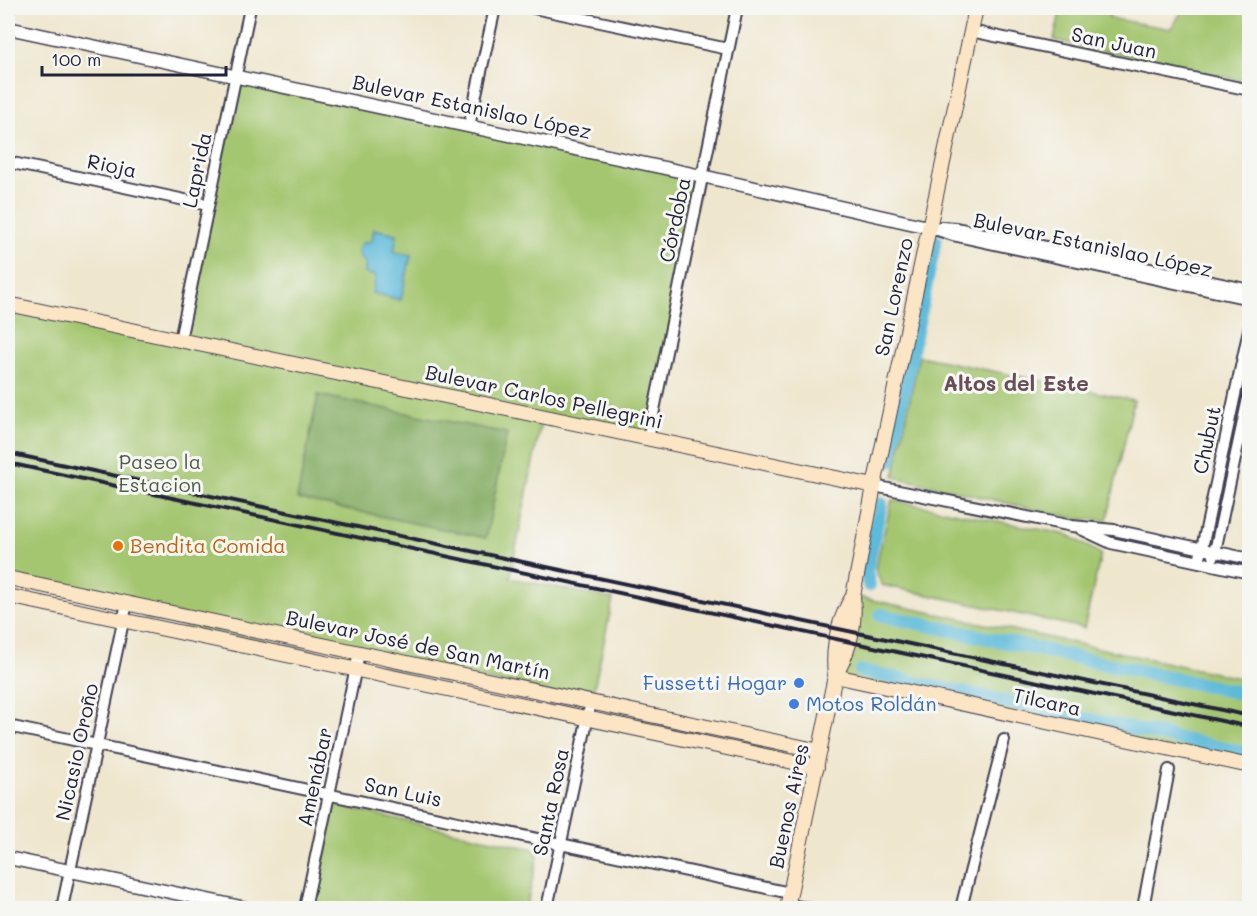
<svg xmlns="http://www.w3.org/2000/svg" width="1257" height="916" font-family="Mali,sans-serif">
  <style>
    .green { fill: #a4c66f; stroke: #637455; stroke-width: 1.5 }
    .forest { fill: #83ab62; stroke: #52664e; stroke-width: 1.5 }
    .water { fill: #5cbada; stroke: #3f6e8a; stroke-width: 1.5 }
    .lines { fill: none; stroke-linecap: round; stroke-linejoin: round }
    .canal { stroke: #5cbada; stroke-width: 14 }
    .minor-casing { stroke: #413f51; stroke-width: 14 }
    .tertiary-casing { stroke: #413f51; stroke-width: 15 }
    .secondary-casing { stroke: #413f51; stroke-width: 16 }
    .minor { stroke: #fff; stroke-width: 10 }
    .tertiary { stroke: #fff; stroke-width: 12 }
    .secondary { stroke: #fce5c4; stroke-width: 14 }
    .rail { stroke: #22223b; stroke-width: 4 }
    .food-dot { fill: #e8710a; stroke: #f6f6f2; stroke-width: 2 }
    .shop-dot { fill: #3f7fe0; stroke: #f6f6f2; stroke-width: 2 }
    .labels { text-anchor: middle; stroke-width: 6; stroke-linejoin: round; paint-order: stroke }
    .street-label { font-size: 20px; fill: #22223b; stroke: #f6f6f2 }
    .park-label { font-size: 20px; fill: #505b4d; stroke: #f6f6f2 }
    .food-label { font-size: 20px; fill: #c56008; stroke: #f6f6f2; text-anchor: start }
    .shop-label { font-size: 20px; fill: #366cbe; stroke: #f6f6f2; text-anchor: end }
    .neighbourhood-label { font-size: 21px; font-weight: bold; fill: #684f57; stroke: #f6f6f2 }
  </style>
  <rect width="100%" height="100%" fill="#f6f6f2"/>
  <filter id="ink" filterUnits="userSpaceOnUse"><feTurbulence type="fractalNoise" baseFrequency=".0167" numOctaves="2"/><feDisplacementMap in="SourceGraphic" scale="12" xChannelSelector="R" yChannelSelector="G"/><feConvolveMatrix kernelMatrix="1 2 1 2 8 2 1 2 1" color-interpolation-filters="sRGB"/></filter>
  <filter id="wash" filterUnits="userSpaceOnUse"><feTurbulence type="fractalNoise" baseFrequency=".008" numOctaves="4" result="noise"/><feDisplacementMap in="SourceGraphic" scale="24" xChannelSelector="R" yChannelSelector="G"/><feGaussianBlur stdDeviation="1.35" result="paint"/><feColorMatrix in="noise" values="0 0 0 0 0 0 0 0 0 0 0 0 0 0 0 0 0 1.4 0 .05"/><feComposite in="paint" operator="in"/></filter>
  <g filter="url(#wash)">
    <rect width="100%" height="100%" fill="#efe6ce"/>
    <path class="green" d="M1061,8h50l-2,10 62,11 13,-21h65v74l-195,-42z
      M236,76l466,100 -54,263 -106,-22 -32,161 103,21 -22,103 -583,-124v-274l172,36z
      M919,356l215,44 -27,120 -30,-1 -183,-42z
      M892,500l176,35 33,19 -17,74 -202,-43 -7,-16z
      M853,596l396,84v86l-414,-90z
      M145,614l190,41 -1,3 -190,-40z
      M379,664l193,41 -1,3 -192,-41z
      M611,713l162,34v4l-163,-35z
      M339,806l194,43 5,6 -12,53h-192l-12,-2 -7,-8 18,-87z"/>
    <path class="forest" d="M318,395l189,38 -21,105 -189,-39z"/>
    <path class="water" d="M374,229l23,5 -3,18 17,3 -10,45 -29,-7 4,-17 -12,-3 2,-10c-9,-6 -10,-12 -4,-20l10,-2z"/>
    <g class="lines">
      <path class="canal" d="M889,461l46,-221
        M869,585l-3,-14 15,-67
        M881,615l369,80
        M861,671l389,83"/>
    </g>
  </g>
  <g filter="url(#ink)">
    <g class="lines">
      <g class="minor-casing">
        <path id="minor" d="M534,8l194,41
          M971,31l279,59
          M469,126l26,-118
          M8,162l200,43
          M928,227l25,8 297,64
          M941,227l15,1 294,62
          M180,340l70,-332
          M648,439l89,-431
          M874,486l198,40 42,4 136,29
          M1081,529l30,14 139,30
          M1214,556l36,-167
          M1199,562l51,-237
          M8,726l782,167
          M788,905l20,3
          M62,908l65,-305
          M305,908l54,-255
          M547,908l44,-206
          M961,908l43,-168
          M1143,908l26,-138"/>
      </g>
      <g class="tertiary-casing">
        <path id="tertiary" d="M8,28l694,148 226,51
          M8,858l238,50"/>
      </g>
      <g class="secondary-casing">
        <path id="secondary" d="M8,304l866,182
          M8,578l812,173
          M8,596l809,171
          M835,676l415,90
          M835,676c-3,-28 3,-56 18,-80
          M787,908l48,-232c14,-24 21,-52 18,-80l21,-110 102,-478"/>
      </g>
      <use href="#minor" class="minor"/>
      <use href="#tertiary" class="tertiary"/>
      <use href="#secondary" class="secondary"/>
      <path class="rail" d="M8,453l1242,263
        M8,463l1242,264"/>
    </g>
  </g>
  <circle class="food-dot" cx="118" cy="546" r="6"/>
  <g class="shop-dot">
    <circle cx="799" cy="683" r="6"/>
    <circle cx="794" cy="704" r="6"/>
  </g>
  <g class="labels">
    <g class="street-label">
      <text transform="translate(1114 43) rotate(12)" y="7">San Juan</text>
      <text transform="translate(472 107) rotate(12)" y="7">Bulevar Estanislao López</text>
      <text transform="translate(112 166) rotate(12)" y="7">Rioja</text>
      <text transform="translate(197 170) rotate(-78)" y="7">Laprida</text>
      <text transform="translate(675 220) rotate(-78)" y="7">Córdoba</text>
      <text transform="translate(1093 245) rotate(12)" y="7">Bulevar Estanislao López</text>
      <text transform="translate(894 297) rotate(-78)" y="7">San Lorenzo</text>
      <text transform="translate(544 397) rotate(12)" y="7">Bulevar Carlos Pellegrini</text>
      <text transform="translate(1207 440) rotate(-78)" y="7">Chubut</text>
      <text transform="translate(418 645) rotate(12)" y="7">Bulevar José de San Martín</text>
      <text transform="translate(1047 702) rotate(12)" y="7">Tilcara</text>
      <text transform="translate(77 752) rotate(-78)" y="7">Nicasio Oroño</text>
      <text transform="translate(315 777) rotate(-78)" y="7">Amenábar</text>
      <text transform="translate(403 792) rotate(12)" y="7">San Luis</text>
      <text transform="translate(551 802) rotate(-78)" y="7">Santa Rosa</text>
      <text transform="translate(789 806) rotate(-78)" y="7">Buenos Aires</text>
    </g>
    <g class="park-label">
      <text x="160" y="469">Paseo la<tspan x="160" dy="23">Estacion</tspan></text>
    </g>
    <g class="food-label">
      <text x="130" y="553">Bendita Comida</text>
    </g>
    <g class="shop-label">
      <text x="787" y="690">Fussetti Hogar</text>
      <text x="806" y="711" text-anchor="start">Motos Roldán</text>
    </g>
    <g class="neighbourhood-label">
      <text x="1016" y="391">Altos del Este</text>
    </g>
  </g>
  <rect width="1257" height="916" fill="none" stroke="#f6f6f2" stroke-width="30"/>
  <path d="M42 66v9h184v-9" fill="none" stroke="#22223b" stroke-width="3"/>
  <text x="51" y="66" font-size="18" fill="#22223b" stroke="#f6f6f2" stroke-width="4.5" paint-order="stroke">100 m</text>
</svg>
